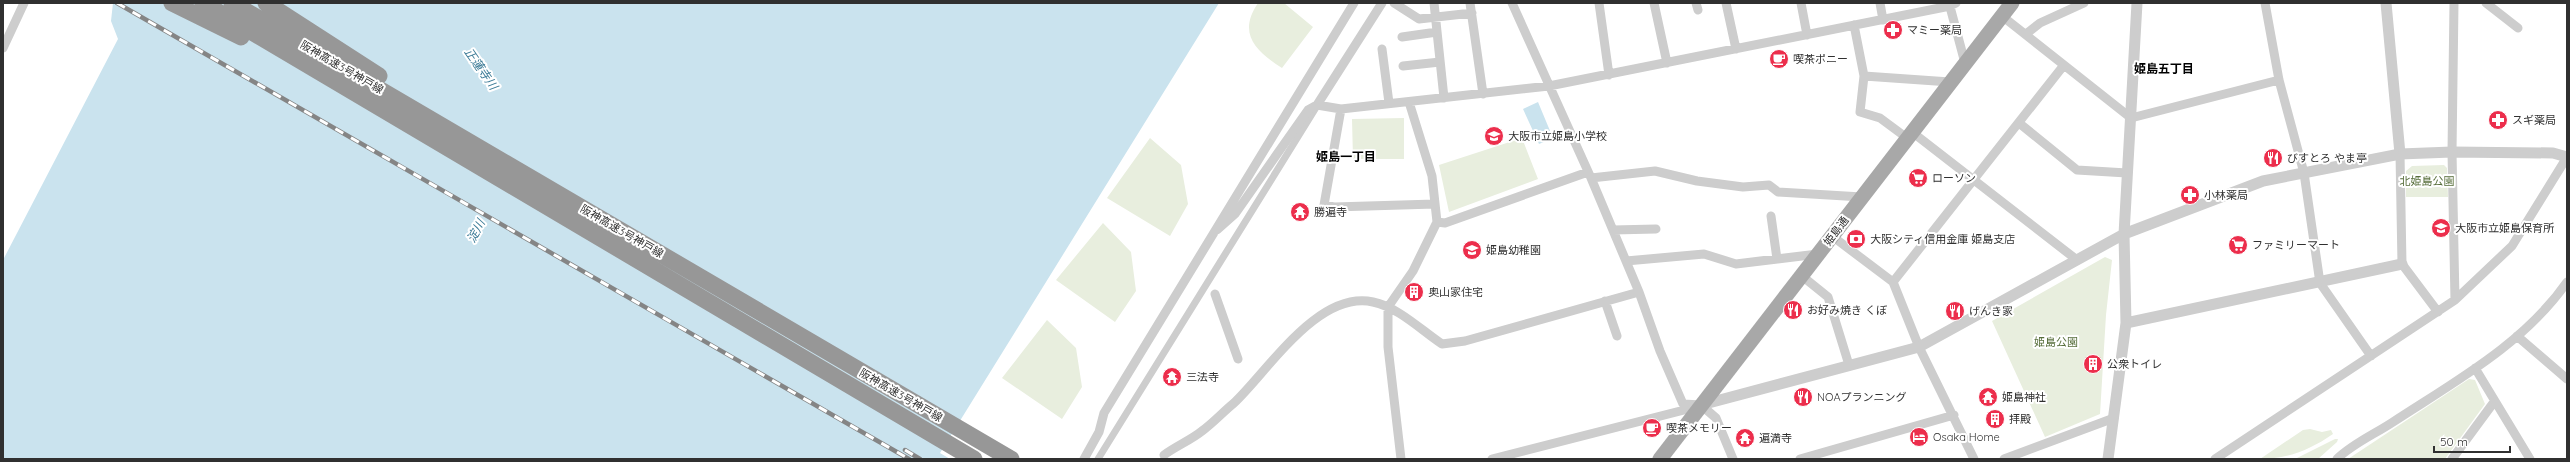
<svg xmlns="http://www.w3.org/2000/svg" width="2570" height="462" font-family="Quicksand,'Noto Sans JP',sans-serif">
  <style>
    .green { fill: #e8eede }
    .water { fill: #cae3ee }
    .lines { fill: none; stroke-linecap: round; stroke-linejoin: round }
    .pedestrian { stroke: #cdcdcd; stroke-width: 7 }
    .minor { stroke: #cdcdcd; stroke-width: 9 }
    .tertiary { stroke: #cdcdcd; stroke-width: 11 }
    .primary { stroke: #a8a8a8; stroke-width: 15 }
    .motorway { stroke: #979797; stroke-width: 17 }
    .rail-casing { stroke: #858585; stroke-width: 4.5 }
    .rail { stroke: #fff; stroke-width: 3; stroke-dasharray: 9; stroke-linecap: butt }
    .labels { text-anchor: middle; stroke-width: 4; stroke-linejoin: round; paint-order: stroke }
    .poi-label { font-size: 11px; fill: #303030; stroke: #fff; text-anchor: start }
    .street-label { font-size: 11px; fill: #303030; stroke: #fff }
    .park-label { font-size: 11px; fill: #576e3b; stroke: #fff }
    .water-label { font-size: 12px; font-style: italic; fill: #3a7a96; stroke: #fff }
    .neighbourhood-label { font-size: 12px; font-weight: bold; fill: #000; stroke: #fff }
  </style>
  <rect width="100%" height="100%" fill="#fff"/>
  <path class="green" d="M1258,3h26l29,24 -31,41c-26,-17 -45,-34 -24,-65z
    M1404,118v41h-51l-1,-40z
    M1150,138l31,27 7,39 -18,32 -63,-38z
    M1522,138l16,41 -89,33 -10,-47z
    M2444,165l3,3 1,29h-42v-26l6,-5z
    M1103,223l28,29 5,39 -21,31 -59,-42z
    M2105,257l7,3 -6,55 -6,99 -55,23 -53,-116z
    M1047,320l29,28 6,39 -20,32 -60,-41z
    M2469,379l6,1 10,24 -40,55h-97z
    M2310,429l12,3 9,-2 2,4c-23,16 -46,25 -73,25l43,-29z
    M2335,439h3l-1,3 -19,17h-23z"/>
  <path class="water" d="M113,3h1106l-279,450 10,6h-947v-199l115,-221 -7,-18z
    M1538,102l15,36 -14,6 -16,-35z"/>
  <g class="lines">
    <path class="pedestrian" d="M1098,459l219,-353"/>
    <path class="minor" d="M1394,3l25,16 53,-6
      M1434,3l10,95
      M1470,3l13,91
      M1512,3l79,175 48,114 21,59 23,53 18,1 15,13 17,41
      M1599,3l10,72
      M1654,3l13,60
      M1696,3l2,7
      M1726,3l10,46
      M1801,3l6,32
      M1880,3l3,17
      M1949,3l16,60
      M2265,3l14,77 25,93 16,110 51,73
      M2454,3l-2,149 3,148
      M2486,3l32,25
      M2002,16l129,102 148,-38
      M1854,25l10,51 86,6
      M2026,34l14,-11 44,-20
      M1402,37l35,-5
      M3,48l21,-45
      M1382,49l7,54
      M1403,66l37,-4
      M1864,76l-4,36 20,6 27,20
      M1317,105l24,4 208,-23 401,-80 6,-3
      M1341,109l-17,96 10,2 101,-3
      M2019,123l58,47 50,3
      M1912,132l165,128
      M2400,154l2,110 36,48
      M1591,178l64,-7 42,10 46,6 26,-2 9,7 84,5
      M1771,216l6,43
      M1437,222l8,1 143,-51
      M1217,230l18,-16 73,-104 9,-5 65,-102
      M1613,230l43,-1
      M1832,236l61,46
      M1626,261l78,-7 32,10 82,-10
      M1802,276l26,21 21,68
      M1215,294l23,65
      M1605,301l12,35
      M2517,336l50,43
      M2475,368l55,91
      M1164,455c12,-9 27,-15 38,-24 11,-8 21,-19 32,-28 34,-32 84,-113 139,-101 25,5 48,28 69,42l23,-3 174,-49
      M1084,459l15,-27 5,-19 250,-410
      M1401,459l-13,-112v-40l25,-36 24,-49 -5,-46 -23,-74
      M1492,459l200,-51
      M1800,459l154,-44
      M1974,459l-55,-112 -26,-65 171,-217
      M2004,459l110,-41
      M2215,459l240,-159 57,-54 55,-89
      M2337,459c15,-15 38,-25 56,-37 61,-40 131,-78 174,-140
      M2452,459l42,-57"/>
    <path class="tertiary" d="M2386,3l14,151
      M2126,323l276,-59
      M1701,405l218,-58 205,-113 139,-53 137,-27 52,-2 101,1 14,4
      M2108,459l18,-136 -2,-89 13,-231"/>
    <path class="primary" d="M1660,459l352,-456"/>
    <path class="motorway" d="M172,3l69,34
      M203,3l771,456
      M232,3l779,456
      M266,3l113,73"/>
    <g class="rail-casing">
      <path id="rail" d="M117,3l792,456
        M905,450l15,9"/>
    </g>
    <use href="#rail" class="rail"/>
  </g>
  <defs>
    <g id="pharmacy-disc" transform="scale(1)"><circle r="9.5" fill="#ec2e4c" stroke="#fff"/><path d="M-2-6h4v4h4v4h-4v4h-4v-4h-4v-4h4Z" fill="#fff"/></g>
    <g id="cafe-disc" transform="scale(1)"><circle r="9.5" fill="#ec2e4c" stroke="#fff"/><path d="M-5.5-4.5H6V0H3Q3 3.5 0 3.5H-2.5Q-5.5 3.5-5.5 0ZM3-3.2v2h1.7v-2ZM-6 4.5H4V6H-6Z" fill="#fff"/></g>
    <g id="school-disc" transform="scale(1)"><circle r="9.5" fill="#ec2e4c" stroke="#fff"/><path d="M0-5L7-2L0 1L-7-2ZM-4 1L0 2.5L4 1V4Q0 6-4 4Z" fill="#fff"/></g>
    <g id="restaurant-disc" transform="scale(1)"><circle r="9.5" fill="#ec2e4c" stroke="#fff"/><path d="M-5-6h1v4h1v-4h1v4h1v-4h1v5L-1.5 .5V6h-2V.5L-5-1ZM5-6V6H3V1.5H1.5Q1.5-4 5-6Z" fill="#fff"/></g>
    <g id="supermarket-disc" transform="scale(1)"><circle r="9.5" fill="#ec2e4c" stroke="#fff"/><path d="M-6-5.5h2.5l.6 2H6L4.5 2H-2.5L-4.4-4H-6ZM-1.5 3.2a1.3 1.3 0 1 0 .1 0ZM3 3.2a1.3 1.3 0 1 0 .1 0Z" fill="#fff"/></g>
    <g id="temple-disc" transform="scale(1)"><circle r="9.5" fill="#ec2e4c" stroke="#fff"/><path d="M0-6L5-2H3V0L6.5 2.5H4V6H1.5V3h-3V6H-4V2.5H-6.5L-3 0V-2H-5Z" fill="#fff"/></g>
    <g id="bank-disc" transform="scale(1)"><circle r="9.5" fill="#ec2e4c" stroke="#fff"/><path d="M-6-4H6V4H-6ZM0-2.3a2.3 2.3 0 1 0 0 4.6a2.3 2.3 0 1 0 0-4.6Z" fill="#fff"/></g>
    <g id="building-disc" transform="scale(1)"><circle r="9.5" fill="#ec2e4c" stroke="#fff"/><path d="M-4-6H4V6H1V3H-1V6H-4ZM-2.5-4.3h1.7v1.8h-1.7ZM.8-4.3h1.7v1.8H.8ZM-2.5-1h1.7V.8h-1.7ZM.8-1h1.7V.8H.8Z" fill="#fff"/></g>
    <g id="hotel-disc" transform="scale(1)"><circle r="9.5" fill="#ec2e4c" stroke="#fff"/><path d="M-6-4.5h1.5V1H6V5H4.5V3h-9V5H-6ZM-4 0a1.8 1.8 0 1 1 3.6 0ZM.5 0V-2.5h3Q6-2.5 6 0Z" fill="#fff"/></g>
  </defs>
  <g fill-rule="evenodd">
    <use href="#pharmacy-disc" x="1893" y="30"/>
    <use href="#cafe-disc" x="1779" y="59"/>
    <use href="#pharmacy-disc" x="2498" y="120"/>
    <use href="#school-disc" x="1494" y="136"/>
    <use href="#restaurant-disc" x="2273" y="158"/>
    <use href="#supermarket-disc" x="1918" y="178"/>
    <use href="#pharmacy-disc" x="2190" y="195"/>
    <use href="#temple-disc" x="1300" y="212"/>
    <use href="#school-disc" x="2441" y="228"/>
    <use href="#bank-disc" x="1856" y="239"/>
    <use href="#supermarket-disc" x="2238" y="245"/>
    <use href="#school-disc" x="1472" y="250"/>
    <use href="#building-disc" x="1414" y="292"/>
    <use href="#restaurant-disc" x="1793" y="310"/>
    <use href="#restaurant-disc" x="1955" y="311"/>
    <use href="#building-disc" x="2093" y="364"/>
    <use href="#temple-disc" x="1172" y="377"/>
    <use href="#restaurant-disc" x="1803" y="397"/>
    <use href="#temple-disc" x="1988" y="397"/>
    <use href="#building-disc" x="1995" y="419"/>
    <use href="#cafe-disc" x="1652" y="428"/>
    <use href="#hotel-disc" x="1919" y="437"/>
    <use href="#temple-disc" x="1745" y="438"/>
  </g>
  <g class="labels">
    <g class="poi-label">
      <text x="1907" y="34">マミー薬局</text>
      <text x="1793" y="63">喫茶ポニー</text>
      <text x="2512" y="124">スギ薬局</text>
      <text x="1508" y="140">大阪市立姫島小学校</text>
      <text x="2287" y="162">びすとろ やま亭</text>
      <text x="1932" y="182">ローソン</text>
      <text x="2204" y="199">小林薬局</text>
      <text x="1314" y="216">勝遍寺</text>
      <text x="2455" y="232">大阪市立姫島保育所</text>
      <text x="1870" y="243">大阪シティ信用金庫 姫島支店</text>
      <text x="2252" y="249">ファミリーマート</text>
      <text x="1486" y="254">姫島幼稚園</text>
      <text x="1428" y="296">奥山家住宅</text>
      <text x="1807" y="314">お好み焼き くぼ</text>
      <text x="1969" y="315">げんき家</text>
      <text x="2107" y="368">公衆トイレ</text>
      <text x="1186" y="381">三法寺</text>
      <text x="1817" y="401">NOAプランニング</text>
      <text x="2002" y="401">姫島神社</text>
      <text x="2009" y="423">拝殿</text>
      <text x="1666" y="432">喫茶メモリー</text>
      <text x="1933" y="441">Osaka Home</text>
      <text x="1759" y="442">遍満寺</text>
    </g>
    <g class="street-label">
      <text transform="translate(342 67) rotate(30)" y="4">阪神高速3号神戸線</text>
      <text transform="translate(622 231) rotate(30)" y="4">阪神高速3号神戸線</text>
      <text transform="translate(1836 231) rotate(-53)" y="4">姫島通</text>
      <text transform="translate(901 395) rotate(30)" y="4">阪神高速3号神戸線</text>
    </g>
    <g class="park-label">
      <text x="2427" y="185">北姫島公園</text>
      <text x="2056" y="346">姫島公園</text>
    </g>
    <g class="water-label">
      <text transform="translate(481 69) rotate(55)" y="4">正蓮寺川</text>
      <text transform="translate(476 231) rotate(-62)" y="4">淀川</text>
    </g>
    <g class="neighbourhood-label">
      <text x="2164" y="73">姫島五丁目</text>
      <text x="1346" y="161">姫島一丁目</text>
    </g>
  </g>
  <rect width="2570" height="462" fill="none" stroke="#303030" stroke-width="8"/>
  <path d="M2434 446v6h76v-6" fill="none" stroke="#303030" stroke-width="2"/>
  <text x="2440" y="446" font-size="12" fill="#303030" stroke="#ffffff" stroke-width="3" paint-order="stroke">50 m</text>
</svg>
